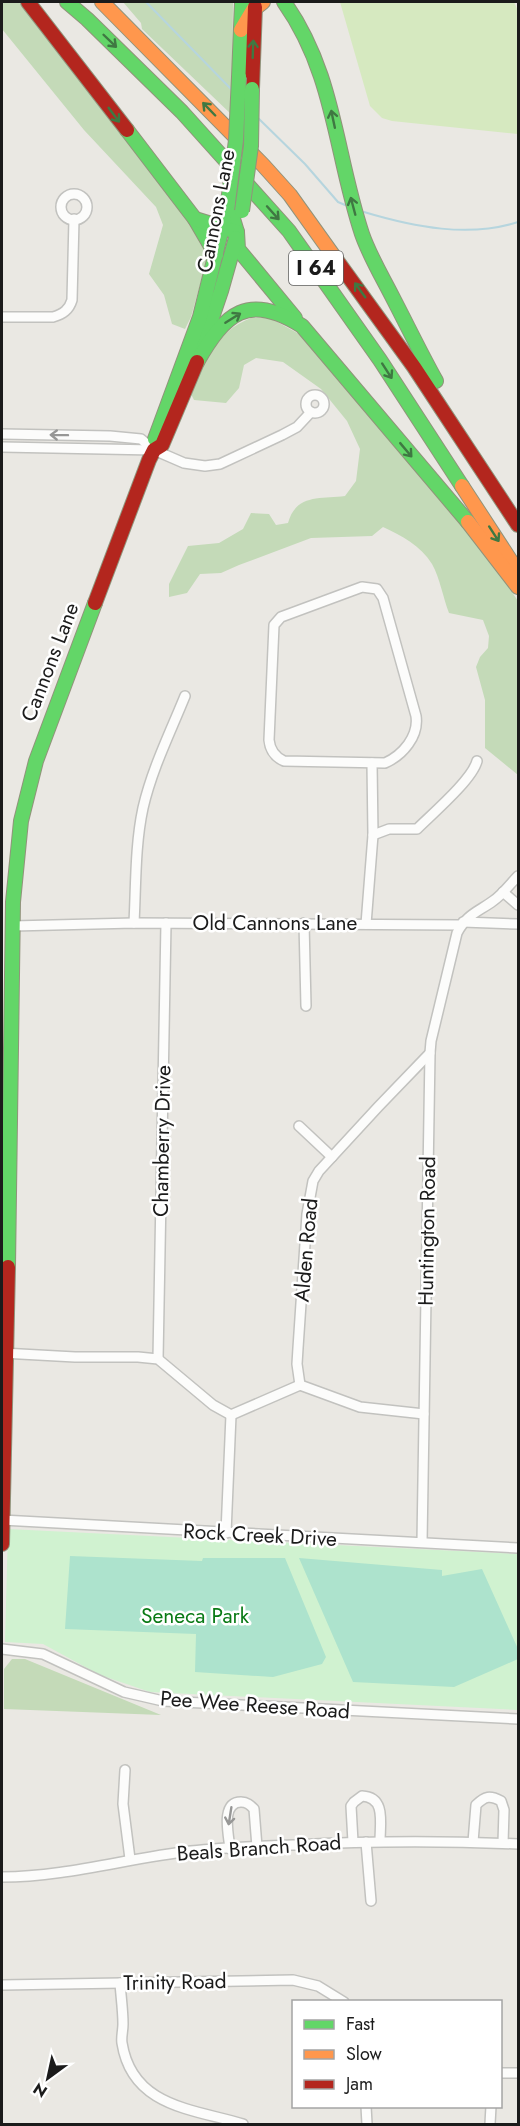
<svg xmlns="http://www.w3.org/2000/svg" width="520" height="2126" viewBox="0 0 520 2126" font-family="Jost,sans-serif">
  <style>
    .grass { fill: #d6e9c0 }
    .forest { fill: #c4dab8 }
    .park { fill: #d0f2d0 }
    .pitch { fill: #ade3cd }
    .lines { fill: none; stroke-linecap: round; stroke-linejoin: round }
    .stream { stroke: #b6d5de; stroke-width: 2 }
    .street-casing { stroke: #c2c2bf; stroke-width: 12 }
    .fast-casing { stroke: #91937b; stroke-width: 16 }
    .slow-casing { stroke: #91937b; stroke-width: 16 }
    .jam-casing { stroke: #91937b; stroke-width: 16 }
    .street { stroke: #fcfcfb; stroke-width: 9 }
    .fast { stroke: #63d668; stroke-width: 14 }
    .slow { stroke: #ff974d; stroke-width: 14 }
    .jam { stroke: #b3261e; stroke-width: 14 }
    .fast-bridge-casing { stroke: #91937b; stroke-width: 16; stroke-linecap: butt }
    .fast-bridge { stroke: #63d668; stroke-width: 14 }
    .oneway { stroke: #3f7842 }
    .oneway2 { stroke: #979796 }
    .labels { text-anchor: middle; stroke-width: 5; stroke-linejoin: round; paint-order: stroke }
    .shield { fill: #fff; stroke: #5f5f5f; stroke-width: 1.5 }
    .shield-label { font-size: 20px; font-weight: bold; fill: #1b1b1b }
    .street-label { font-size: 21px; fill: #1b1b1b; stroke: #fff }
    .park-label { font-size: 21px; fill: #097a15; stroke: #fff }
  </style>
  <rect width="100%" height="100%" fill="#eae8e3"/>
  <!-- grass -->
  <path class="grass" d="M340,2H514L518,11V134L392,121L382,118L370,106Z"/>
  <!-- forest -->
  <g class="forest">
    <path d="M2,2H19L200,237L208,256L191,317L185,329L172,324L164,295L149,274L163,225L156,207L84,130L2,29Z"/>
    <path d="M123,2H233L232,115L142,29L141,23Z"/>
    <path d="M251,318H270L301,335L485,552L518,601V775L485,748V700L476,667L480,657L488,648L489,636L483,620L449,613C443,598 440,578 432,564C421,546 401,535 383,527L372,536L311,538L239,565L221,573L200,574L187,593L169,597V584L188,546L219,543L243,529L251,513L269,514L276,525L288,523C296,494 320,499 345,496L356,481L360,449L347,421L321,389L283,362L256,358L244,365L239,388L226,403L194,400L190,392C206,361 216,331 251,318Z"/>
    <path d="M12,1659H25L161,1715L4,1709V1669Z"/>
  </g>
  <!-- park -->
  <path class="park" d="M8,1529L518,1554V1710L150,1692L100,1675L43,1644L5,1642Z"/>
  <!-- pitch -->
  <g class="pitch">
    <path d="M70,1556L202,1561L203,1558H285L326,1657L322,1664L273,1677L195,1672L196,1634L65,1629Z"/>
    <path d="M299,1558L442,1570V1576L482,1569L518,1649V1659L454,1687L353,1682Z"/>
  </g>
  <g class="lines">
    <!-- stream -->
    <g class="stream">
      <path d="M146,2L232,90"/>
      <path d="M256,116L305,164L338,202L345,205"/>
      <path d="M364,212C414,227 469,238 518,222"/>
    </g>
    <!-- street casing -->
    <g class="street-casing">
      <g id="street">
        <circle cx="74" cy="207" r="13"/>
        <path d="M2,317H53C63,314 69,310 72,300L74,219"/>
        <circle cx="315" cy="404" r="9"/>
        <path d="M2,434L110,436L141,439L154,450L184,463L205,466L220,464L282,435L297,427L311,412"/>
        <path d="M2,447L154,450"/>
        <path d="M362,587L377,589L383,598L416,716C419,736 403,755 385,763L284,761C275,757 270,750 269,740L274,625L281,617Z"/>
        <path d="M373,835L389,829H417C432,814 472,780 477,761"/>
        <path d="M503,892L518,905"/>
        <path d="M463,922L518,924"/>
        <path d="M134,923C136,885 135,845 143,808C152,769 170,733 185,696"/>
        <path d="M304,923L306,1006"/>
        <path d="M366,924L373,835L372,763"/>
        <path d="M13,926L134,923L461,925"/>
        <path d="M299,1126L332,1157"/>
        <path d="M2,1353L75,1357H138L158,1359L213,1405L231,1415L300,1385L360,1407L424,1414"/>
        <path d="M158,1359L166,923"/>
        <path d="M300,1385L297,1364L298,1348L307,1214L313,1181L319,1171L378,1107L430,1053"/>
        <path d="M2,1520L518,1548"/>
        <path d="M226,1533L231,1415"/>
        <path d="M422,1542L430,1053L431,1041L457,933C467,914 478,912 493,901C503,894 510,884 518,876"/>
        <path d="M2,1649L43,1654L124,1692L163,1701L518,1719"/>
        <path d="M125,1770L123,1804L130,1859"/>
        <path d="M353,1842L351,1806L354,1802L362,1796C386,1797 380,1823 380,1841"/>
        <path d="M366,1842L371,1901"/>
        <path d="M473,1842L476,1805C485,1796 490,1795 501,1801L504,1810L503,1843"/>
        <path d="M230,1849C229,1836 220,1802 241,1802C247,1802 250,1805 254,1809L257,1847"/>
        <path d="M2,1877C65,1877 128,1858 191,1851C225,1847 261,1846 295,1845C370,1841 444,1841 518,1844"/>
        <path d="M120,1983C121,1997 123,2011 123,2024C123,2031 121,2037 122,2043C132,2107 193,2109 243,2124"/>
        <path d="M2,1985L293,1980L318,1986L344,2002"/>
        <path d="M500,2073H518"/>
        <path d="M366,2106L367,2124"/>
        <path d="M490,2124L491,2106"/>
      </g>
    </g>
    <!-- fast casing -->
    <g class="fast-casing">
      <g id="fast">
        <path d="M67,2L87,19L182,112L289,231L380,360L462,486"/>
        <path d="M284,2C335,74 335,153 362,234C370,257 383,278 394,300C408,327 421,354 436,381"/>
        <path d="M239,77L242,2"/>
        <path d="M127,130L195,219L216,255"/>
        <path d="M228,202L237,232L238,249L295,318"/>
        <path d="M195,219L237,232"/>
        <path d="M197,362L221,291L236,238"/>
        <path d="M197,362C225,313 248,292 302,326L468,522"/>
        <path d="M155,439L200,317L224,220"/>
        <path d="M8,1267L13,902L21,821L36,761L95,603"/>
      </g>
    </g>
    <!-- slow casing -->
    <g class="slow-casing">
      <g id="slow">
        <path d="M102,2L263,165L290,195L335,258"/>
        <path d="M241,30L253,10L263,2"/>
        <path d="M462,486L518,572"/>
        <path d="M468,522L518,587"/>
      </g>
    </g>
    <!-- jam casing -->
    <g class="jam-casing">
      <g id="jam">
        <path d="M28,2L127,130"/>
        <path d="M252,89L255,7"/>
        <path d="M335,258L414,367L518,525"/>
        <path d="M95,603L149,460L154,450L162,445L197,362"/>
        <path d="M2,1544L8,1267"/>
      </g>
    </g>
    <!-- street -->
    <use href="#street" class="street"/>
    <!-- fast -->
    <use href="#fast" class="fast"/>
    <!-- slow -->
    <use href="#slow" class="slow"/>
    <!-- jam -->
    <use href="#jam" class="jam"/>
    <!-- fast-bridge casing -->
    <g class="fast-bridge-casing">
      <g id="fast-bridge">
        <path d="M228,202L236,140L239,77"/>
        <path d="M242,211L251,146L252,89"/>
      </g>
    </g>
    <!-- fast-bridge -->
    <use href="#fast-bridge" class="fast-bridge"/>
  </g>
  <!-- one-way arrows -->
  <defs><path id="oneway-shaft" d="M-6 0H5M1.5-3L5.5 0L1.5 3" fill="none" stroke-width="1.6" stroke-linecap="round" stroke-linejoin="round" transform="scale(1.5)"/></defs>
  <g class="oneway">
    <use href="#oneway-shaft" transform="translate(110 41) rotate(44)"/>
    <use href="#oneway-shaft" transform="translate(253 49) rotate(-88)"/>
    <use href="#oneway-shaft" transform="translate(209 109) rotate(-134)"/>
    <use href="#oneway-shaft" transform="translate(114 115) rotate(53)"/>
    <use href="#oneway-shaft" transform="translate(333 119) rotate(-102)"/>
    <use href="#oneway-shaft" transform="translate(353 206) rotate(-105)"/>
    <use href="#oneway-shaft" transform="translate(273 213) rotate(48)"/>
    <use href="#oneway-shaft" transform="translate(360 290) rotate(-126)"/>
    <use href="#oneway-shaft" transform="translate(233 318) rotate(-32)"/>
    <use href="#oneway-shaft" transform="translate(387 371) rotate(57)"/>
    <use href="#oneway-shaft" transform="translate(406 450) rotate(50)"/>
    <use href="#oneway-shaft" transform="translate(494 534) rotate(57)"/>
  </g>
  <g class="oneway2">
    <use href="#oneway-shaft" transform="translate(59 435) rotate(-179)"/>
    <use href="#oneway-shaft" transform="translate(230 1816) rotate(99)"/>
  </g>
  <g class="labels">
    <!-- shield labels -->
    <rect class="shield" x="289" y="251" width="54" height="34" rx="4.5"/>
    <g class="shield-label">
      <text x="316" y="275">I 64</text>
    </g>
    <!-- street labels -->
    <g class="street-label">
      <text transform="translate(216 211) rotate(-79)" y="7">Cannons Lane</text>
      <text transform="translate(50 662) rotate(-69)" y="7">Cannons Lane</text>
      <text x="275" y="930">Old Cannons Lane</text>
      <text transform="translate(162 1141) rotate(-89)" y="7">Chamberry Drive</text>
      <text transform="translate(427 1231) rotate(-89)" y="7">Huntington Road</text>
      <text transform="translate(306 1250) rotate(-85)" y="7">Alden Road</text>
      <text transform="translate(260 1535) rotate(3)" y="7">Rock Creek Drive</text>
      <text transform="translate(255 1705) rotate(4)" y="7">Pee Wee Reese Road</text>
      <text transform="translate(259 1848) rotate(-4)" y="7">Beals Branch Road</text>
      <text transform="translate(175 1982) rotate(-1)" y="7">Trinity Road</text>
    </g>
    <!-- park labels -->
    <g class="park-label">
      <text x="195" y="1623">Seneca Park</text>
    </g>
  </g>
  <!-- border -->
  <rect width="520" height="2126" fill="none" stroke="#1b1b1b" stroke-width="6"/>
  <!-- legend -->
  <rect x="292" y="2000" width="210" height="108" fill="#ffffff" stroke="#a4a4a4" stroke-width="1.5"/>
  <rect x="304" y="2020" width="30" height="9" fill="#63d668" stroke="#a4a4a4" stroke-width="1.5"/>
  <text x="346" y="2030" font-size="18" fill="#1b1b1b">Fast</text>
  <rect x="304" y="2050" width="30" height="9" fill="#ff974d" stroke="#a4a4a4" stroke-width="1.5"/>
  <text x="346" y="2060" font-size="18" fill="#1b1b1b">Slow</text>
  <rect x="304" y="2080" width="30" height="9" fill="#b3261e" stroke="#a4a4a4" stroke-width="1.5"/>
  <text x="346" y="2090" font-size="18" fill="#1b1b1b">Jam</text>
  <!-- north arrow -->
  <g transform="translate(48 2078) rotate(213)" stroke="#ffffff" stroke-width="4.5" paint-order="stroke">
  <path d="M0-4.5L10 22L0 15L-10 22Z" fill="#1b1b1b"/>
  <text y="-9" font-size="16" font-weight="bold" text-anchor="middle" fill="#1b1b1b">N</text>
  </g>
</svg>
